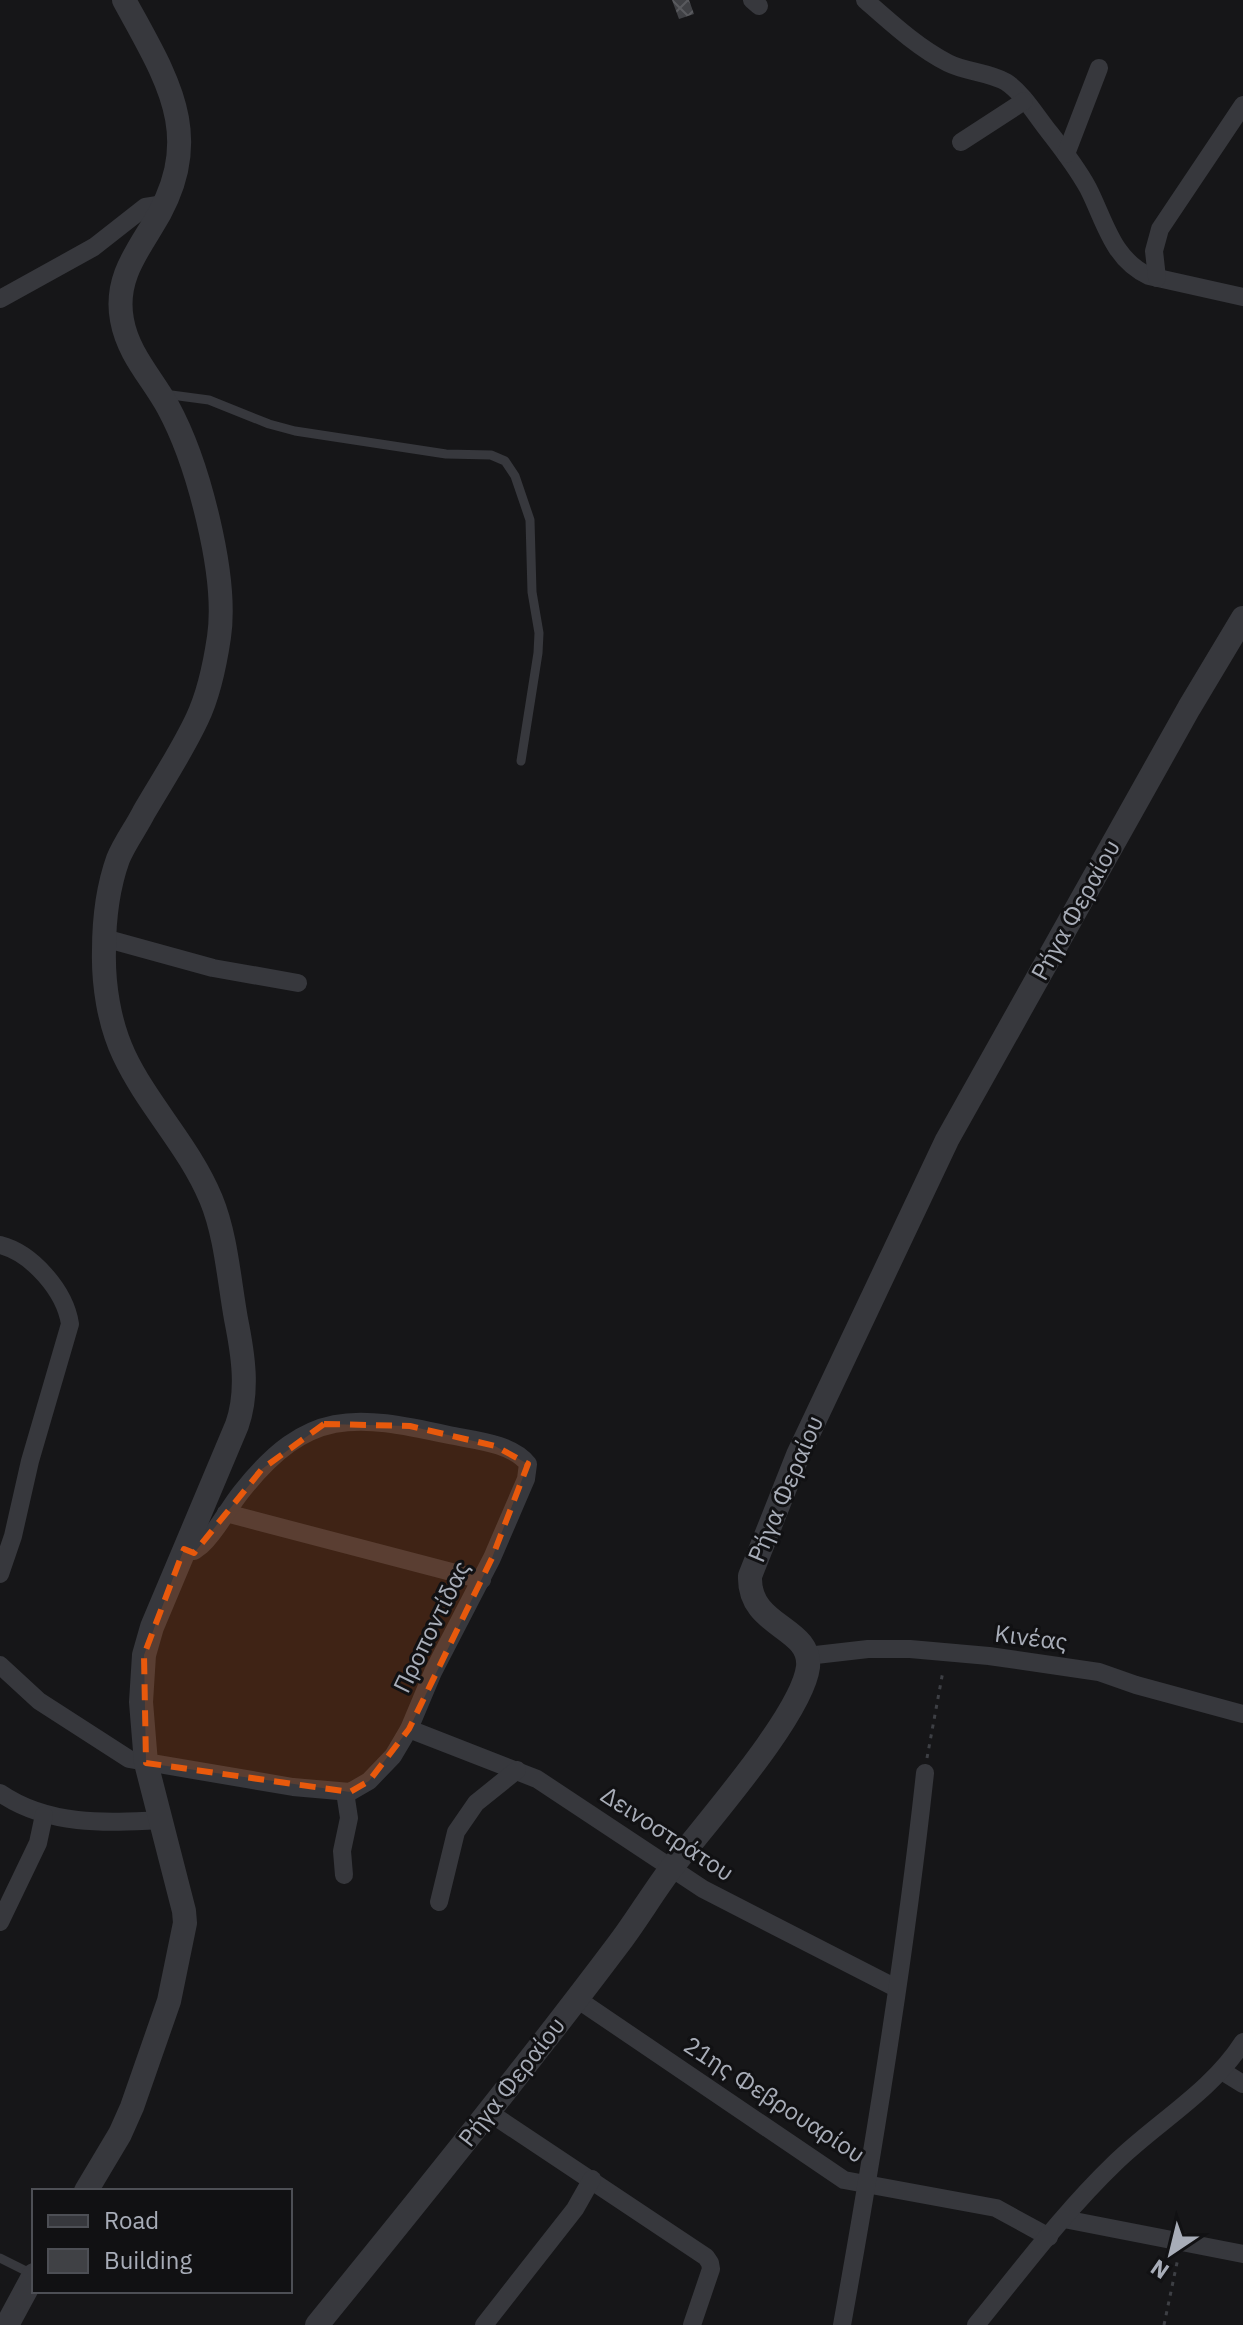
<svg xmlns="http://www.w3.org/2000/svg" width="1243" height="2325" viewBox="0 0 1243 2325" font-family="'IBM Plex Sans',sans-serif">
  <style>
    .building { fill: url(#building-cross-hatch) }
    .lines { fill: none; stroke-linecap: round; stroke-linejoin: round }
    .path { stroke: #3d3f44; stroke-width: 3; stroke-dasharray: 4 6; stroke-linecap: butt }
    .service { stroke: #37383d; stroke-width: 9 }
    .minor { stroke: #37383d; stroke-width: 18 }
    .tertiary { stroke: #37383d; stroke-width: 24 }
    .marked { fill: #e8590c; fill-opacity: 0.2; stroke: #e8590c; stroke-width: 6; stroke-dasharray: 16 10; stroke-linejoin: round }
    .labels { text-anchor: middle; stroke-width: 6; stroke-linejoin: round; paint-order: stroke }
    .street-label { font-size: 24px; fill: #a8adb8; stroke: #111113 }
  </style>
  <defs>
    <pattern id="building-cross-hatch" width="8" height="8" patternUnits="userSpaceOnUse" patternTransform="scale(2)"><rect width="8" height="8" fill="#404145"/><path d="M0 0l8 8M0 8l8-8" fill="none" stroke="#595a5e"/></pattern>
  </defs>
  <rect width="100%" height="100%" fill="#161618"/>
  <!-- building -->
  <path class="building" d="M672,0H689L694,14L679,19Z"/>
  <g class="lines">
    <!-- path -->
    <g class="path">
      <path d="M927,1758L943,1671"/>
      <path d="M1164,2325L1178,2258"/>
    </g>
    <!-- service -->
    <g class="service">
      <path d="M164,394L209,400L269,424L295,431L446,454L491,455L505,461L515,476L530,520L532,592L539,633L538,653L521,761"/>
      <path d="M0,2258L34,2275"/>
    </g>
    <!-- minor -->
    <g class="minor">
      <path d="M752,0L759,6"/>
      <path d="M865,0C889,21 918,48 948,63C966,72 988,72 1006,82C1023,93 1037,117 1050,133C1064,151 1077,168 1088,188C1105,221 1112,259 1149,276L1243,297"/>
      <path d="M961,142L1024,101"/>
      <path d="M1066,154L1099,68"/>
      <path d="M1157,278L1154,251L1160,229L1243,105"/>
      <path d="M0,299L94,247L145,207L164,204"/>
      <path d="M104,938L213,968L298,983"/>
      <path d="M0,1245C32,1253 65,1291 70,1324L30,1461L13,1536L0,1574"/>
      <path d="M226,1513L482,1580"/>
      <path d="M807,1656L868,1649H910L989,1656L1099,1672L1136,1685L1243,1714"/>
      <path d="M0,1665L39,1701L129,1759L293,1787L350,1792L369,1781L393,1756L409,1729L433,1672L492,1558L526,1479L528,1464C512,1443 473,1440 449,1435C354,1414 308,1408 242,1491C228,1508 218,1530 202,1545L194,1551L184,1549"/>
      <path d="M409,1729L537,1779L703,1889L896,1988"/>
      <path d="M0,1793C48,1826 105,1823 161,1820"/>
      <path d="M344,1875L342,1851L349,1818L345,1792"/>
      <path d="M439,1902L456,1832L476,1803L517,1770"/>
      <path d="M0,1922L38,1843L44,1815"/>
      <path d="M577,1999L844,2180L996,2208L1049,2237"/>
      <path d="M1222,2071L1243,2084"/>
      <path d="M490,2113L706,2257L710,2263L711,2269L692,2325"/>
      <path d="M1064,2219L1243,2254"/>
      <path d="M484,2325L575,2209L592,2179"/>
      <path d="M842,2325C875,2142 905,1958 925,1773"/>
      <path d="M976,2325C1021,2270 1064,2212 1115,2163C1157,2122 1211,2092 1243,2042"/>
    </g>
    <!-- tertiary -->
    <g class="tertiary">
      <path d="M86,2191L120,2134L132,2107L169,2001L185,1923L184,1911L146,1763L141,1702L144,1655L152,1627L237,1425C249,1391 243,1354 236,1319C229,1280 226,1235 211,1199C189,1146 148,1106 124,1055C109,1023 103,984 104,950C104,920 108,887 118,859C125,842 136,828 144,812C162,781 182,751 197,719C209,694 215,664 219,637C228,576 198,462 168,407C152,378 128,354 122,320C115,283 133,257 151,228C208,138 168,81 124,0"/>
      <path d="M7,2325L34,2275"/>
      <path d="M317,2325C419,2200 520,2075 617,1946C637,1920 653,1892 673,1866C705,1824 802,1715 808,1667C812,1626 748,1628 750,1576L798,1455L947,1140L1189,708L1243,618"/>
    </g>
  </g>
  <!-- marked area -->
  <path class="marked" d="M324,1424L410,1426L495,1446L528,1464L492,1558L409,1729L369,1781L350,1792L146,1763L144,1655L184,1549L194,1553L262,1469Z"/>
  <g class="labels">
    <!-- street labels -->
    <g class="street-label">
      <text transform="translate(1076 910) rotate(-61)" y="8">Ρήγα Φεραίου</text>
      <text transform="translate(786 1489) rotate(-67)" y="8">Ρήγα Φεραίου</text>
      <text transform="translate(432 1627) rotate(-64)" y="8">Προποντίδας</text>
      <text transform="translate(1031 1638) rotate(7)" y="8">Κινέας</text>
      <text transform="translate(667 1834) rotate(33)" y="8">Δεινοστράτου</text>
      <text transform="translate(512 2082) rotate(-52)" y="8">Ρήγα Φεραίου</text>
      <text transform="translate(774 2100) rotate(33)" y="8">21ης Φεβρουαρίου</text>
    </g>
  </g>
  <!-- legend -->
  <rect x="32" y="2189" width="260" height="104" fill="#111113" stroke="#4d4f55" stroke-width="2"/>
  <rect x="48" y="2215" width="40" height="12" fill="#37383d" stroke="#4d4f55" stroke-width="2"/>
  <text x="104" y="2229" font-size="24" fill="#a8adb8">Road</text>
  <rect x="48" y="2249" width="40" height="24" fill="#404145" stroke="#4d4f55" stroke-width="2"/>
  <text x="104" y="2269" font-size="24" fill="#a8adb8">Building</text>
  <!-- north arrow -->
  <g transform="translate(1171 2253) rotate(215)" stroke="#111113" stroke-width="6" paint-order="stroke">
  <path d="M0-6L14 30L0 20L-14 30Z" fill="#a8adb8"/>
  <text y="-12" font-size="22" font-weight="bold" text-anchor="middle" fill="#a8adb8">N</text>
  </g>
</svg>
